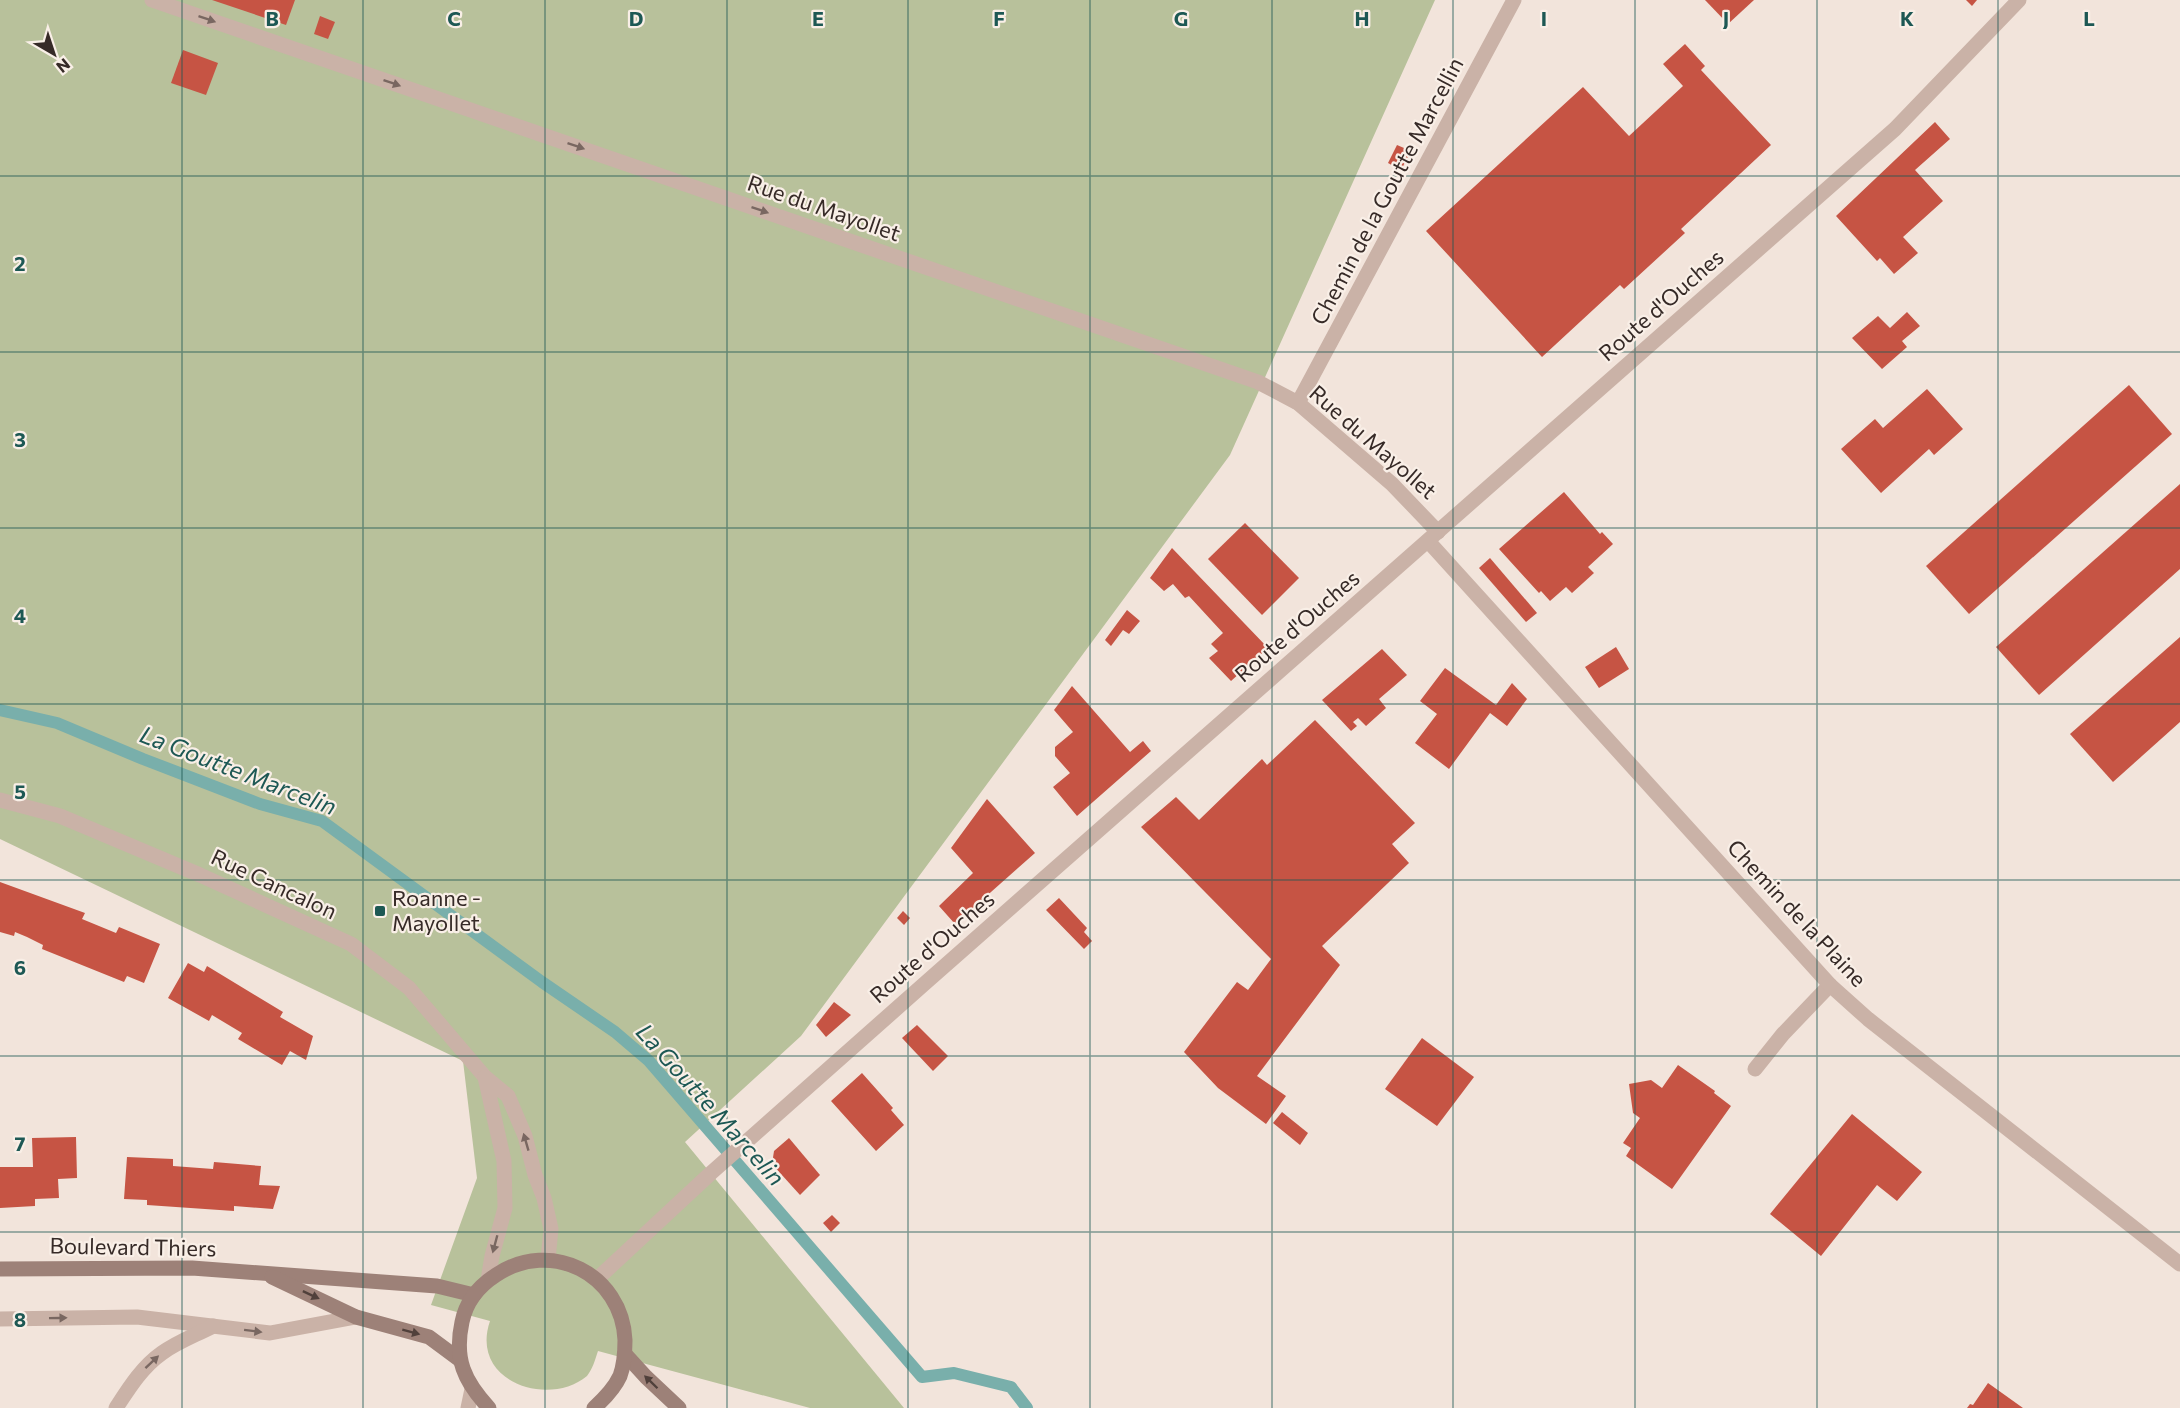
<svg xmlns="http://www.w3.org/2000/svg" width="2180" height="1408" viewBox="0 0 2180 1408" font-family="Commissioner,sans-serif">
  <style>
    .green { fill: #b8c19b }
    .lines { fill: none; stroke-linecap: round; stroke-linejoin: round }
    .stream { stroke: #79afab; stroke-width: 12 }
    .building { fill: #c65444 }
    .service { stroke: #cab2a7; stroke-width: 15 }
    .minor { stroke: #cab2a7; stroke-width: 15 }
    .secondary { stroke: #9d8178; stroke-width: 15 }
    .oneway { fill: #796761 }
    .oneway2 { fill: #50403b }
    .grid { fill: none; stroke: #1d5854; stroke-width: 1.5; stroke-opacity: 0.55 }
    .poi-dot { fill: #1d5854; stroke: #f9efe7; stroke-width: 2 }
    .labels { text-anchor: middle; stroke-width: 4.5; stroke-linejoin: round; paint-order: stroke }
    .street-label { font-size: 22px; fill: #362a27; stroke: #f9efe7 }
    .poi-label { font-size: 22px; fill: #362a27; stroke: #f9efe7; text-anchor: start }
    .water-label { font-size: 24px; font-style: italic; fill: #1d5854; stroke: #f9efe7 }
    .grid-label { font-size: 20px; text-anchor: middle; font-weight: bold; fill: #1d5854; stroke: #f9efe7; stroke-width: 4.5; stroke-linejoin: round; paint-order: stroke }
  </style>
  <rect width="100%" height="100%" fill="#f2e4db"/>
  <!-- green -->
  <path class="green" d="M0,0H1435L1230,455L801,1036L685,1142L904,1408H810L598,1351C595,1360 593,1368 587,1376C549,1408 469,1382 490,1321L431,1305L477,1178L463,1061L0,839Z"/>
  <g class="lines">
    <!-- stream -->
    <path class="stream" d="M0,710L57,723L143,759L260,804L322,821L542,982L615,1032L649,1061L922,1377L954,1373L1011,1387L1027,1408"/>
  </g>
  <!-- building -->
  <g class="building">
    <path d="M212,0H295L286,25Z"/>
    <path d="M1705,0H1754L1728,24Z"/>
    <path d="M1966,0H1977L1972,6Z"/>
    <path d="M320,16L335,22L328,39L314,34Z"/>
    <path d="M1685,44L1705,66L1701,70L1771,145L1681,229L1685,233L1624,289L1620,285L1542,357L1426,231L1583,87L1629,136L1683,86L1663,64Z"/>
    <path d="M183,50L218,63L206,95L171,83Z"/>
    <path d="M1935,122L1950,139L1915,170L1943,201L1903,237L1918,253L1894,274L1880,258L1877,261L1836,216Z"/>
    <path d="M1397,145L1411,151L1401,170L1388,163Z"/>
    <path d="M1907,312L1920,326L1902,341L1907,347L1882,369L1852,338L1878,316L1890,328Z"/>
    <path d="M2129,385L2172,434L1969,614L1926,566Z"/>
    <path d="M1927,389L1963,429L1934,455L1929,449L1881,493L1841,449L1875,419L1883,428Z"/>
    <path d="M2180,484V569L2039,695L1996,647Z"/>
    <path d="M1564,492L1600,534L1602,532L1613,544L1588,567L1594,573L1572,593L1566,587L1550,601L1541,591L1539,593L1499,549Z"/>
    <path d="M1245,523L1299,578L1262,615L1208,559Z"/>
    <path d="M1172,548L1268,648L1231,681L1209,658L1218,651L1211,644L1223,633L1189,596L1185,598L1173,584L1164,591L1150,578Z"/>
    <path d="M1490,558L1537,613L1526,622L1479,568Z"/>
    <path d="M1127,610L1140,621L1129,634L1123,630L1111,646L1105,640Z"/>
    <path d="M2180,637V722L2113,782L2070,734Z"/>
    <path d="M1616,647L1629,669L1599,688L1585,667Z"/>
    <path d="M1382,649L1407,675L1379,699L1386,708L1366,726L1358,718L1353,722L1357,726L1351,731L1322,700Z"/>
    <path d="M1445,668L1496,705L1512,683L1527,699L1507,726L1490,713L1449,769L1415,743L1437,714L1420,701Z"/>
    <path d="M1072,686L1130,752L1143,741L1151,751L1077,816L1053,787L1070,773L1055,756V747L1073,732L1054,710Z"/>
    <path d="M1315,720L1415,823L1392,844L1409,863L1322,946L1340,965L1257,1076L1286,1096L1266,1124L1218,1088L1184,1052L1237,982L1248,990L1271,959L1141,827L1176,797L1199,820L1262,759L1267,765Z"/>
    <path d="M987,799L1035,853L955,924L939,906L973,873L951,848Z"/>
    <path d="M0,882L85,913L82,919L116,933L119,927L160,944L144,983L127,976L124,982L42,949L43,945L27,937L15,932L14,936L0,932Z"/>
    <path d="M1059,898L1087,928L1084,932L1092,941L1084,949L1046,910Z"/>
    <path d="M903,911L910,918L904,925L897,918Z"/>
    <path d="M188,963L204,972L207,966L283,1012L280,1017L313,1036L306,1060L290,1051L282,1065L238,1039L242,1033L212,1015L209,1021L168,998Z"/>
    <path d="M834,1002L851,1015L826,1037L816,1025Z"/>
    <path d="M917,1025L948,1056L933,1071L902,1038Z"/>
    <path d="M1422,1038L1474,1077L1437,1126L1385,1089Z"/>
    <path d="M1678,1065L1715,1091L1714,1093L1731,1106L1672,1189L1626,1156L1631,1148L1623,1143L1640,1118L1633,1113L1629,1084L1651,1080L1662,1088Z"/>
    <path d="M862,1073L893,1108L891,1110L904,1125L876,1151L831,1101Z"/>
    <path d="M1282,1112L1308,1133L1300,1145L1273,1123Z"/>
    <path d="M1852,1114L1922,1172L1897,1201L1877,1185L1821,1256L1770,1214Z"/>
    <path d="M76,1137L77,1178L58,1179L59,1198L35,1199V1206L0,1208V1167H33L32,1138Z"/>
    <path d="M789,1138L820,1175L800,1195L772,1164L774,1151Z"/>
    <path d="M127,1157L173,1159V1166L213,1169L214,1162L261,1166L259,1185L280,1186L273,1209L234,1206V1211L147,1205V1200L124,1199Z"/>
    <path d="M832,1215L840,1223L831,1232L823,1223Z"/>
    <path d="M1988,1383L2023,1408H1967L1970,1404L1973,1405Z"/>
  </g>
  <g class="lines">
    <!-- service -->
    <g class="service">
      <path d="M1755,1069L1783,1034L1830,985"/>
      <path d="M0,1319L137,1317L270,1333L356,1317"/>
      <path d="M116,1408C129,1388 142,1367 162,1353C177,1342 196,1335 213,1326"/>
    </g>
    <!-- minor -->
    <g class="minor">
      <path d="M152,0L1258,382L1298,403L1392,484L1438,532"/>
      <path d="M1298,403L1514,0"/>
      <path d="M1428,541L1830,985L1868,1019L2180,1264"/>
      <path d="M0,800L60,816L200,875L351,944L409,988L485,1077"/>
      <path d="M597,1279L711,1173L923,985L1895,129L2019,0"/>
      <path d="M488,1280L492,1256L505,1208L504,1161L485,1077L508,1096L525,1136L535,1175L544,1198L551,1229L548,1259"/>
      <path d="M468,1408L472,1389"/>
    </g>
    <!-- secondary -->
    <g class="secondary">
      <path d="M0,1269L192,1268L437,1286L474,1295"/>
      <path d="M272,1277L356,1317L429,1337L460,1360"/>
      <path d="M625,1354L646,1377L679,1408"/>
      <path d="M489,1408C464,1381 454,1359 462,1322C466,1302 479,1286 496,1275C551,1238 622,1274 625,1340C625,1352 624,1365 620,1376C614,1389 604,1399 594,1408"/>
    </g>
  </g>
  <!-- one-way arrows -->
  <defs><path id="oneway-solid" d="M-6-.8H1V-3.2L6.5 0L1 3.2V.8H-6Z" transform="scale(1.5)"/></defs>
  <g class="oneway">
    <use href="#oneway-solid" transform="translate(207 19) rotate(19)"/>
    <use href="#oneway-solid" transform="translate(392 83) rotate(19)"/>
    <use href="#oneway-solid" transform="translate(576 146) rotate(19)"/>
    <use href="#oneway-solid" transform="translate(760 210) rotate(19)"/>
    <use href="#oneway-solid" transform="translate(526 1142) rotate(-106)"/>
    <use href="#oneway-solid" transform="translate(495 1244) rotate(105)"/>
    <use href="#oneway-solid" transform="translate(58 1318) rotate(-1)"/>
    <use href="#oneway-solid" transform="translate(253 1331) rotate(7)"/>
    <use href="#oneway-solid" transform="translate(152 1362) rotate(-43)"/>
  </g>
  <g class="oneway2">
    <use href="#oneway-solid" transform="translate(311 1295) rotate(25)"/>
    <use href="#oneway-solid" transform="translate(411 1332) rotate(15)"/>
    <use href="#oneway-solid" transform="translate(651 1382) rotate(-136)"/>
  </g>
  <!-- grid -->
  <path class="grid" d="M182,0V1408M363,0V1408M545,0V1408M727,0V1408M908,0V1408M1090,0V1408M1272,0V1408M1453,0V1408M1635,0V1408M1817,0V1408M1998,0V1408M0,176H2180M0,352H2180M0,528H2180M0,704H2180M0,880H2180M0,1056H2180M0,1232H2180"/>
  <!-- markers -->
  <rect class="poi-dot" x="374" y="905" width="12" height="12" rx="3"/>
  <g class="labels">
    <!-- street labels -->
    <g class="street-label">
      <text transform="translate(1387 191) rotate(-62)" y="8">Chemin de la Goutte Marcellin</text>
      <text transform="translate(824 208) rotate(19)" y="8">Rue du Mayollet</text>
      <text transform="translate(1661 305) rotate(-41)" y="8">Route d'Ouches</text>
      <text transform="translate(1373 442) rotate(41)" y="8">Rue du Mayollet</text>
      <text transform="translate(1297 626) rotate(-41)" y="8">Route d'Ouches</text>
      <text transform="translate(274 884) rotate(25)" y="8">Rue Cancalon</text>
      <text transform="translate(1797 913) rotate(47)" y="8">Chemin de la Plaine</text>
      <text transform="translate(932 947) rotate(-41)" y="8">Route d'Ouches</text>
      <text transform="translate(133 1247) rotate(1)" y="8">Boulevard Thiers</text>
    </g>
    <!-- poi labels -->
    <g class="poi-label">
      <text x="392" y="906">Roanne -<tspan x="392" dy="25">Mayollet</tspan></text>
    </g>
    <!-- water labels -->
    <g class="water-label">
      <text transform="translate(238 771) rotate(21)" y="8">La Goutte Marcelin</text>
      <text transform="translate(710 1105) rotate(48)" y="8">La Goutte Marcelin</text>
    </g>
  </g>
  <g class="grid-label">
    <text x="272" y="26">B</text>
    <text x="454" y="26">C</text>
    <text x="636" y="26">D</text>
    <text x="818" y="26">E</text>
    <text x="999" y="26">F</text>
    <text x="1181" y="26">G</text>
    <text x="1362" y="26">H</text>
    <text x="1544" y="26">I</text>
    <text x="1726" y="26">J</text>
    <text x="1907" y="26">K</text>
    <text x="2089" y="26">L</text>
    <text x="20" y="271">2</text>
    <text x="20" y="447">3</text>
    <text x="20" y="623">4</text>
    <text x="20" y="799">5</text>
    <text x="20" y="975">6</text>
    <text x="20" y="1151">7</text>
    <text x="20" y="1327">8</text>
  </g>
  <!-- north arrow -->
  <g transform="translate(54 54) rotate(141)" stroke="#f9efe7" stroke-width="4.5" paint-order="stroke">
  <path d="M0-4.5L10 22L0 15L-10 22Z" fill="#362a27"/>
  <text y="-9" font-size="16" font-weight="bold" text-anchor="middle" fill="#362a27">N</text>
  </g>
</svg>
